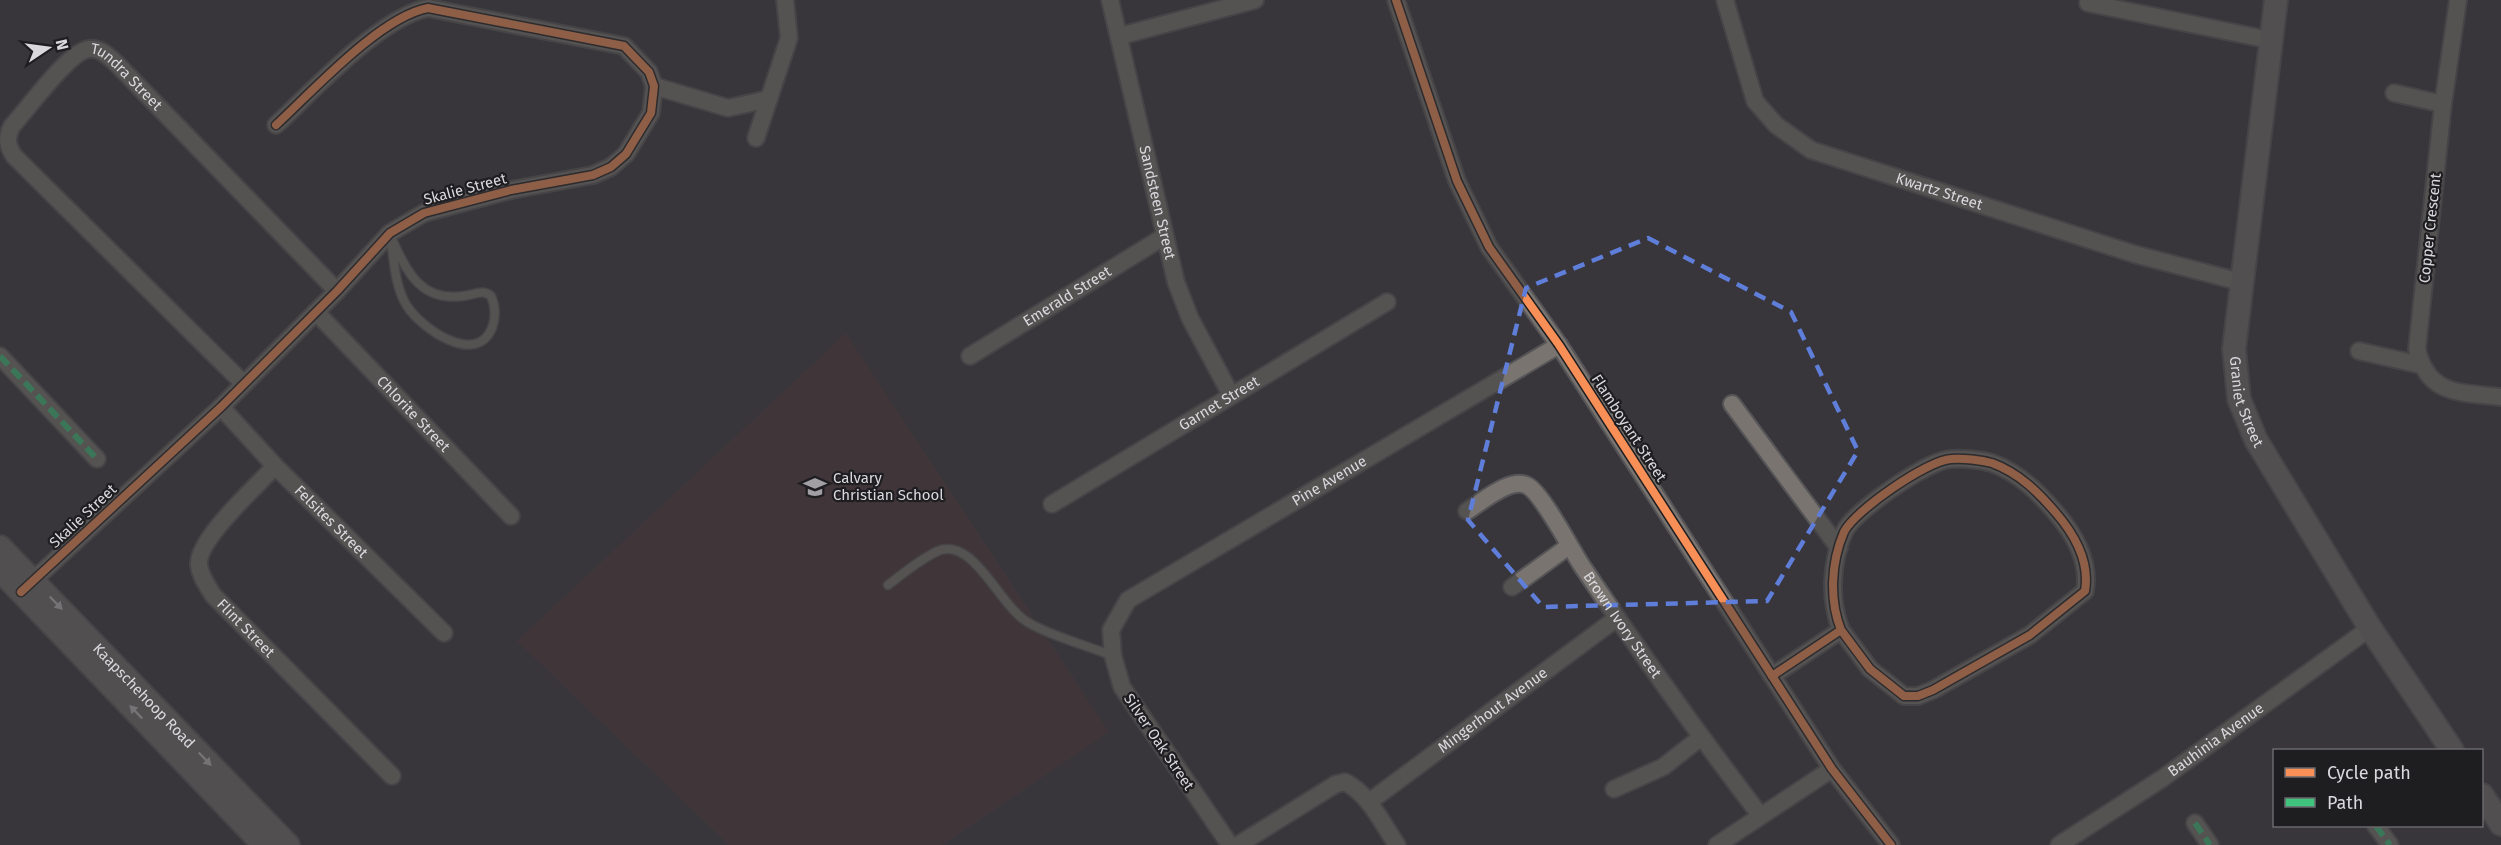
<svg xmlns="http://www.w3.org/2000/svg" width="2501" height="845" viewBox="0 0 2501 845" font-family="'Fira Sans',sans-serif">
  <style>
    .education { fill: #49373a }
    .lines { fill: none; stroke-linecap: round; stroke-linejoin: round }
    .lane-casing { stroke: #555457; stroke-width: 11 }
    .street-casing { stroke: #555457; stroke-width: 20 }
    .secondary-casing { stroke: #555457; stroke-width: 26 }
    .lane { stroke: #79746f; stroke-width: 8 }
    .street { stroke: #79746f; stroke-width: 16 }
    .secondary { stroke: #716d6a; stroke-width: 22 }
    .quiet { stroke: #40c37c; stroke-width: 6; stroke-dasharray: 12 6; stroke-linecap: butt }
    .cycleway-casing { stroke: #1e1d20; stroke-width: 11 }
    .cycleway { stroke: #f78f57; stroke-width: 8 }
    .oneway { fill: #c0bdc0 }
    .marked { fill: none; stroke: #5f7eda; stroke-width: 4.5; stroke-dasharray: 12 8; stroke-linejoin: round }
    .labels { text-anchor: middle; stroke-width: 4.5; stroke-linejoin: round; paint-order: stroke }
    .street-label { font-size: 15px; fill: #dad8dd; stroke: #1e1d20 }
    .poi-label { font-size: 15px; fill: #dad8dd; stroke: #1e1d20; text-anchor: start }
  </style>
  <rect width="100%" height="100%" fill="#38363b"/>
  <!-- education -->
  <path class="education" d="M846,333L1109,732L942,845H729L517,641Z"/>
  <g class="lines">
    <!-- lane casing -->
    <g class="lane-casing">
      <g id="lane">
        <path d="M390,234C394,256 394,286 407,306C421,328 476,367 492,328C496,317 496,307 491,296C484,290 478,293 469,295C421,305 407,272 390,235"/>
        <path d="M888,585C904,573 920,559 938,551C972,537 998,601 1023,619C1039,632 1091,647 1113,656"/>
      </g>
    </g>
    <!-- street casing -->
    <g class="street-casing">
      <g id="street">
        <path id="s1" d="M1110,0L1176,282L1190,318L1231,395"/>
        <path d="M1396,0L1457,181L1489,247L1559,345L1832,769L1891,845"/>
        <path id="s2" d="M1725,0L1755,101L1776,125L1811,150L2134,254L2241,282"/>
        <path d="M2458,0L2443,104L2417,349C2428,396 2460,392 2501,397"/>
        <path d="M2088,3L2270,40"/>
        <path d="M1120,36L1255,0"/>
        <path d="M654,86L728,108L769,99"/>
        <path d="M2394,93L2443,104"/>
        <path d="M756,138L789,38L785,0"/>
        <path id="s3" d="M316,312L511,516"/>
        <path d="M2359,351L2421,365"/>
        <path d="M0,356L97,459"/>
        <path id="s4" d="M970,356L1165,236"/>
        <path id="s5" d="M244,384L14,156C7,145 6,138 12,126C27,110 69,51 89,49C100,47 109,57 117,64L337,291"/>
        <path d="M1732,404L1839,548"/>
        <path id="s6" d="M221,407L275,466L444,633"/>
        <path id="s7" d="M275,466C258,485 196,540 199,565C200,576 207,585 213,595L392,776"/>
        <path id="s8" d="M1052,504L1387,302"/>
        <path id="s9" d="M1467,511C1482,502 1511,476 1528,486C1543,495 1571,549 1582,566C1639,651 1698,734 1760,815"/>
        <path d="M1512,587L1569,546"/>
        <path d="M25,588L221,407L337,291L390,233L424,213L511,190L593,175L611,167L626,154L651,113L654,86L649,72L624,46L428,8C380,17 313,91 276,125"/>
        <path d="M1772,676L1841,630L1870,669L1904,696H1918L1933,690L2030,635L2085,591C2090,562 2075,535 2056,513C2038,492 2019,473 1992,463C1981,460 1963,458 1951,459C1928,460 1854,511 1844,532C1831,562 1829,600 1841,630"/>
        <path d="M1614,789L1663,767L1700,738"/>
        <path id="s10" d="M1369,802L1617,618"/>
        <path d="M2195,823L2210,845"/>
        <path d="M2376,826L2390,845"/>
        <path id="s11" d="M1230,845L1122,687L1113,656L1111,630L1128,600L1559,345"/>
        <path d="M1238,845L1336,784L1345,782C1369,794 1382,823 1397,845"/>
        <path d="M1717,845L1832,769"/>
        <path id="s12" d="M2059,845L2163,778L2370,628"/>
      </g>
    </g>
    <!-- secondary casing -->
    <g class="secondary-casing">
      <g id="secondary">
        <path id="s13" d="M2276,0L2234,349L2239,399L2256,440L2370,628L2452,750"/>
        <path id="s14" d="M0,547L288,845"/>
        <path d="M0,570L264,845"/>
        <path d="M2482,795L2501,824"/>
      </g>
    </g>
    <!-- lane -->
    <use href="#lane" class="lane"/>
    <!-- street -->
    <use href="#street" class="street"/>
    <!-- secondary -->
    <use href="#secondary" class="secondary"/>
    <!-- quiet -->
    <g class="quiet">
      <path d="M0,356L97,459"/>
      <path d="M2195,823L2210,845"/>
      <path d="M2376,826L2390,845"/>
    </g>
    <!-- cycleway casing -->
    <g class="cycleway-casing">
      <g id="cycleway">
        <path d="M1396,0L1457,181L1489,247L1559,345L1832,769L1891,845"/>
        <path d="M21,592L221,407L337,291L390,233L424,213L511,190L593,175L611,167L626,154L651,113L654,86L649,72L624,46L428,8C380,17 313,91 276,125"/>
        <path d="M1772,676L1841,630L1870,669L1904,696H1918L1933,690L2030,635L2085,591C2090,562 2075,535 2056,513C2038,492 2019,473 1992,463C1981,460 1963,458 1951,459C1928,460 1854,511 1844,532C1831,562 1829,600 1841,630"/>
      </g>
    </g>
    <!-- cycleway -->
    <use href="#cycleway" class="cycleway"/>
  </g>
  <!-- one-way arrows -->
  <defs><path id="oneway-solid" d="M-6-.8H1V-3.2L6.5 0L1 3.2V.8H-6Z" transform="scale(1.5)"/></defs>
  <g class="oneway">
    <use href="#oneway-solid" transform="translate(56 603) rotate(46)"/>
    <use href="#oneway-solid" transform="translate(136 712) rotate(-134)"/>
    <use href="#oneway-solid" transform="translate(205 759) rotate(46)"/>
  </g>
  <!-- marked area -->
  <path d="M0 0H2501V845H0ZM1648,238L1791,312L1858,451L1767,601L1543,607L1468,520L1526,288Z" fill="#38363b" fill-opacity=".55" fill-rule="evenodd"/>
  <path class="marked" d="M1648,238L1791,312L1858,451L1767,601L1543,607L1468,520L1526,288Z"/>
  <!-- icons -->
  <defs>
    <g id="school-bare" transform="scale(1.8)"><path d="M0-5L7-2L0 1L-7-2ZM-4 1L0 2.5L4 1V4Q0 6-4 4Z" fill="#a19fa4" stroke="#1e1d20" stroke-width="2.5" paint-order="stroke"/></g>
  </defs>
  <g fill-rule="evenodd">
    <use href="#school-bare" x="815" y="487"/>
  </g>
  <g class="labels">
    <!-- street labels -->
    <g class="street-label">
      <text dy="5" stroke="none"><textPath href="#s5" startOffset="514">Tundra Street</textPath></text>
      <text transform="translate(465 189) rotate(-15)" y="5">Skalie Street</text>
      <text dy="5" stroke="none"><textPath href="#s2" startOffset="315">Kwartz Street</textPath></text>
      <text dy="5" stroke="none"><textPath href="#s1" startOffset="208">Sandsteen Street</textPath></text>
      <text transform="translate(2430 228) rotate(-84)" y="5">Copper Crescent</text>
      <text dy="5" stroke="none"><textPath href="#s4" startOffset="114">Emerald Street</textPath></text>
      <text dy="5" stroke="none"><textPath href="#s13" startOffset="406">Graniet Street</textPath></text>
      <text dy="5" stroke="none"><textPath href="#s8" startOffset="195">Garnet Street</textPath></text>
      <text dy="5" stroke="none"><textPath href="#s3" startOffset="141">Chlorite Street</textPath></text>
      <text transform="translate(1629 428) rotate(57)" y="5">Flamboyant Street</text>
      <text dy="5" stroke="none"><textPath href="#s11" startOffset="518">Pine Avenue</textPath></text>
      <text transform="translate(83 516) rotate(-43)" y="5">Skalie Street</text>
      <text dy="5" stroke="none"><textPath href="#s6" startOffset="159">Felsites Street</textPath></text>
      <text dy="5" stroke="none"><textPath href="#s9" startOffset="237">Brown Ivory Street</textPath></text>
      <text dy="5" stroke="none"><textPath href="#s7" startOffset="207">Flint Street</textPath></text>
      <text dy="5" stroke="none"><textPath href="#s14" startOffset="207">Kaapschehoop Road</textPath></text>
      <text dy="5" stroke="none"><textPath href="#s10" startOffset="154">Mingerhout Avenue</textPath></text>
      <text dy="5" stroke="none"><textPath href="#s12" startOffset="189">Bauhinia Avenue</textPath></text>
      <text transform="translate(1159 742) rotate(56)" y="5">Silver Oak Street</text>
    </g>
    <!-- poi labels -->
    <g class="poi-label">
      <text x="833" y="483">Calvary<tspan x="833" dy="17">Christian School</tspan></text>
    </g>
  </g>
  <!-- legend -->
  <rect x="2273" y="749" width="210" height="78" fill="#1e1d20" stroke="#69686c" stroke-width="1.5"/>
  <rect x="2285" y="768" width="30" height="9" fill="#f78f57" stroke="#69686c" stroke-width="1.5"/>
  <text x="2327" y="779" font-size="18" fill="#dad8dd">Cycle path</text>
  <rect x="2285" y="798" width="30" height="9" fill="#40c37c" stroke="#69686c" stroke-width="1.5"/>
  <text x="2327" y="809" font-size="18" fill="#dad8dd">Path</text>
  <!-- north arrow -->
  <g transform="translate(48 48) rotate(77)" stroke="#1e1d20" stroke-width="4.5" paint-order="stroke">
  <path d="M0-4.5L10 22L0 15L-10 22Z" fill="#dad8dd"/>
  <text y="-9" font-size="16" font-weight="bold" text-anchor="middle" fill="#dad8dd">N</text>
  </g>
</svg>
